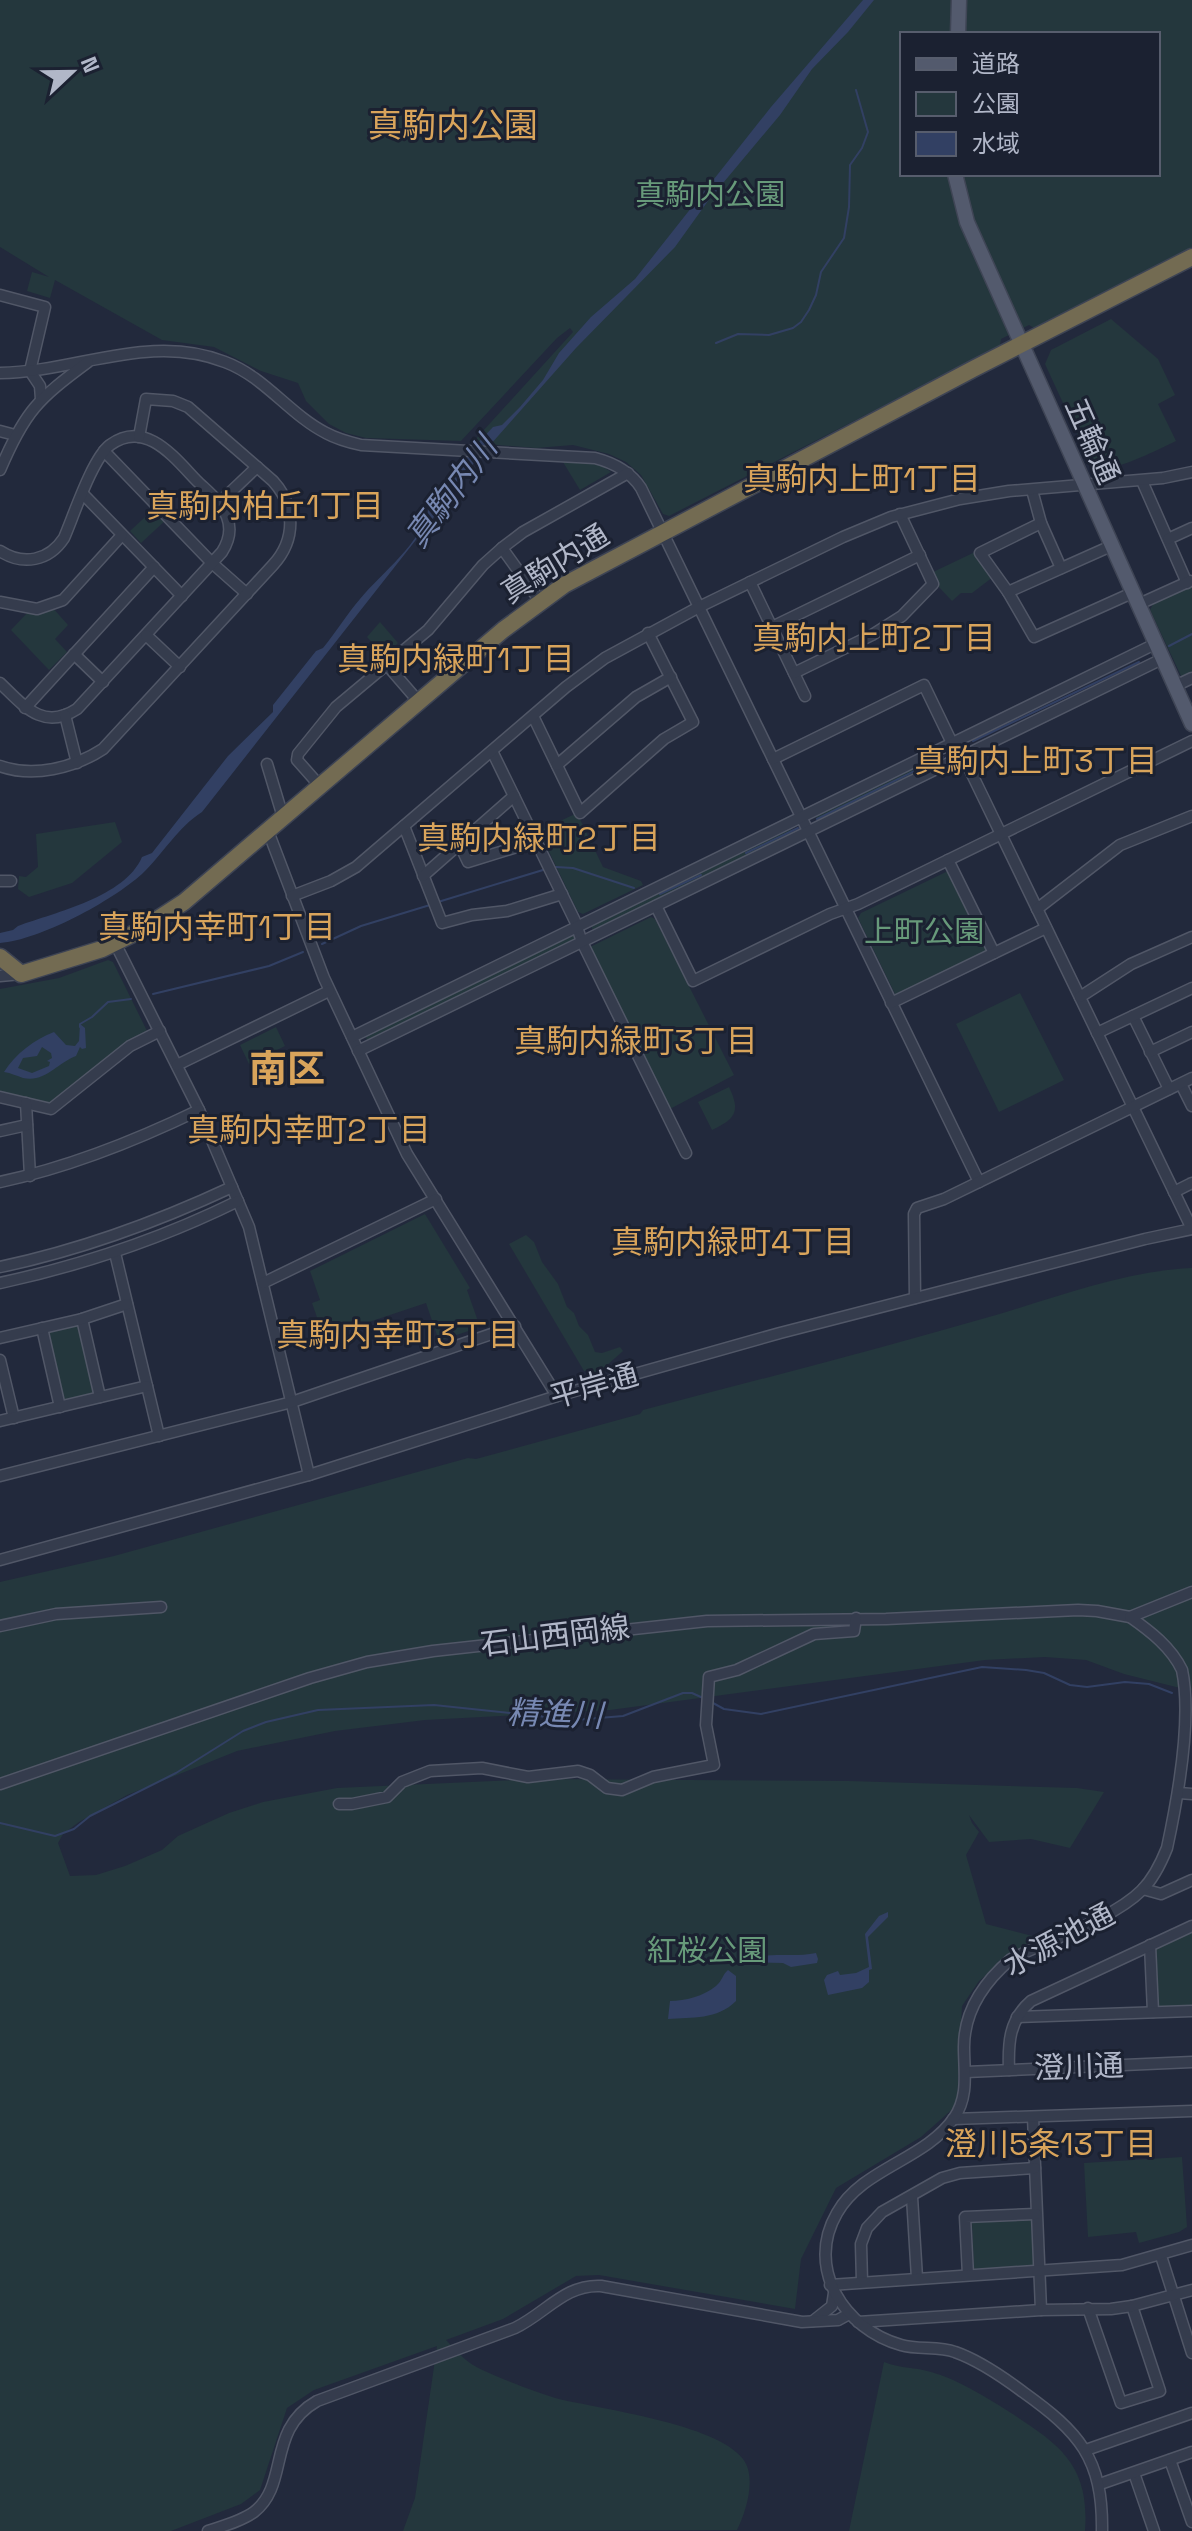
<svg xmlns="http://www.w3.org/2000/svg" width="1192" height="2531" viewBox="0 0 1192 2531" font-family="'Space Grotesk','Noto Sans JP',sans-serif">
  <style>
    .green { fill: #24373d; fill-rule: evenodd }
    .water { fill: #324063; fill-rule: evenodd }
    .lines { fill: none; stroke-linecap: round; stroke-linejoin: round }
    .stream { stroke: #324063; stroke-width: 2 }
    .minor-casing { stroke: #515767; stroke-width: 13 }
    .major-casing { stroke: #3f4555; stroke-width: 17 }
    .highway-casing { stroke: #3e4454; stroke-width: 19 }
    .minor { stroke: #353c4d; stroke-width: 10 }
    .major { stroke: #535a6d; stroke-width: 14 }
    .highway { stroke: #736b52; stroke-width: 16 }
    .labels { text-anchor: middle; stroke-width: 6; stroke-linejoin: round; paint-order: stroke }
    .park-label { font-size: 30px; fill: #679a7a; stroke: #1b2131 }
    .street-label { font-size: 30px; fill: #b1b7c8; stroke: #1b2131 }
    .neighbourhood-label { font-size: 32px; fill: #d9a45b; stroke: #1b2131 }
    .water-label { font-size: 32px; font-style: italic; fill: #7788b2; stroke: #1b2131 }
    .quarter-label { font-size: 34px; fill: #d9a45b; stroke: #1b2131 }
    .district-label { font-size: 38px; font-weight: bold; fill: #d9a45b; stroke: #1b2131 }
  </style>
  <rect width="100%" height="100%" fill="#22293c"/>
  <!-- green -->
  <g class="green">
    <path d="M0,0H1192V247L1034,328L1029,325L1001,339L1000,346L669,516L663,514L641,475L626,462L609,454L573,445L536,448L472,443L573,332L570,328L557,338L461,441L366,438L346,433L329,424L306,401L298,383L261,371L214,347L162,340L55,280L50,298L27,291L32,272L49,277L0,247ZM902,34H1158V174H902Z"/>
    <path d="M1111,319L1158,359L1175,395L1158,404L1176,441C1159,449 1109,475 1093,468L1045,364L1051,350Z"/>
    <path d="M563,462C580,462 598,461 611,472L580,490Z"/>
    <path d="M156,507L167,519L141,543L130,531Z"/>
    <path d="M975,552L993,577L972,593H961L952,601L937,585L931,573Z"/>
    <path d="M1192,585V673L1182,678L1150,610L1153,604Z"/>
    <path d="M51,606L68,625L55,639L67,652L49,670L11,630L30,610Z"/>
    <path d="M380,622L398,643L385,656L367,637Z"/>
    <path d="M939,754L945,761L818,822L816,817L822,811Z"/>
    <path d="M577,813L603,867L641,881L643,885L583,914L578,912L539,831Z"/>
    <path d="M115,822L122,842L72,883L29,897L18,889L19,876L26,877L38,867L36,834Z"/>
    <path d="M790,827L794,835L594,932L590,924Z"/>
    <path d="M948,871L951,873L988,948L986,952L896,996L858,918L861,913Z"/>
    <path d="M651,917L655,919L734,1075L670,1109L590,947Z"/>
    <path d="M573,934L576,937L575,941L367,1040L365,1035Z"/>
    <path d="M108,960L113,962L148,1033L128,1043L53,1102L44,1103L0,1091V989L59,978Z"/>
    <path d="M1020,993L1064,1080L999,1112L956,1024Z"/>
    <path d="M276,1027L285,1046L249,1064L240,1045Z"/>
    <path d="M729,1087C741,1112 735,1119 712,1130L698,1102Z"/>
    <path d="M425,1214L470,1288L467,1290L480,1327L439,1341L426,1303L345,1330L348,1339L327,1346L312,1303L320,1300L310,1271Z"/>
    <path d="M526,1235L534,1242L542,1262L558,1284L567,1307L574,1313L579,1326L588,1335L595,1352L602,1353L620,1347L623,1351L597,1374L584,1371L509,1244Z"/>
    <path d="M1192,1268V1691L1124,1674L1086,1660L1045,1657L985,1660L610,1710L425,1720L335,1731L237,1751L127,1795L79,1822L63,1834L58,1843L70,1876L96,1875L125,1866L162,1850L178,1836L229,1813L263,1802L337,1788L537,1779L849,1781L1077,1788L1104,1792L1070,1848L1031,1839L989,1842L969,1815L972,1823L979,1832L966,1855L986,1924L1044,1939L997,1962L1003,1961L979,1981L962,2006L957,2105L921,2137L836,2188L801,2259L795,2309L599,2275L576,2276L503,2319L446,2340C454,2348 463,2359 473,2365C490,2375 540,2394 559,2399C601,2409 717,2424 743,2459C757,2477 746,2512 737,2530L403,2531L415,2498L437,2346L314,2390L287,2408L260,2490L241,2504L171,2531H0V1582L114,1556L468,1458L476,1459L640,1414L643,1410C761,1379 879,1349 996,1315C1060,1296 1125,1271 1192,1268Z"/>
    <path d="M77,1323L80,1326L95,1392L94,1396L66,1403L63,1400L46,1333Z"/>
    <path d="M1192,1930V2007L1158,2006L1154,1949Z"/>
    <path d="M1182,2157L1187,2227L1179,2232L1139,2243L1136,2232L1088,2237L1084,2163Z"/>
    <path d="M1030,2218L1032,2220L1035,2267L974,2269L972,2223L974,2221Z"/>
    <path d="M884,2362C902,2369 915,2367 931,2372C959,2380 984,2396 1008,2411C1059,2444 1090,2464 1085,2531H849Z"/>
  </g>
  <!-- water -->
  <g class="water">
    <path d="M863,0H874L848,32L812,69L780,115L708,201L675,247L576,348L452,488V494L202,812C178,827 163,854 142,874C112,901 40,940 0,943V933L13,930L18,926C56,912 125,897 142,857L152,853L228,756L273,712V705L316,651L323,648C336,632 347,614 360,599C384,570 428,539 430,499L436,502L434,510L444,499L443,483L457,465L493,427L502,425L520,407L543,380L559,353L591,317L635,279L771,107Z"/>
    <path d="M80,1024L85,1028L86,1048L82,1049L80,1047L76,1056C57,1063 45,1083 23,1078C17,1076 11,1073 4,1072C15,1054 35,1039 54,1032L66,1045L75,1046L79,1041ZM42,1047L51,1053L52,1058L47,1061L50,1062L49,1066L32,1073L18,1068L23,1058L37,1056Z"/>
    <path d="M888,1912V1917L868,1937L872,1969L869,1970V1982L862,1988L828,1995L824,1980L827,1975L838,1971L840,1975L856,1973L869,1967L865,1934L879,1916Z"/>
    <path d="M816,1953L818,1959L817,1963L791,1967L783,1963L747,1962V1960C770,1951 793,1958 816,1953Z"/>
    <path d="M728,1970L736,1976V2001C717,2020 692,2017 668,2019L670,2001C685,2001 704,1996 716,1986C723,1980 722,1975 728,1970Z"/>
  </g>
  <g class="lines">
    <!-- stream -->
    <g class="stream">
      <path d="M716,343L738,334L769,335L793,328L801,322L809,310L816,295L821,272L844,238L849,207L850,165L862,148L868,132L856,90"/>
      <path d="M1169,646L1192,634"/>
      <path d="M973,741L1139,662"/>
      <path d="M817,819L943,757"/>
      <path d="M746,853L798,828"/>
      <path d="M556,867L573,868L634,888"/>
      <path d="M660,894L701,875"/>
      <path d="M438,902L543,870"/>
      <path d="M322,944L361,926L430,905"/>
      <path d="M153,994L269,966L303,952"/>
      <path d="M80,1027V1024L92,1017L108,1002L131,999"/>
      <path d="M713,1703L724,1709L761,1714L982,1667L1026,1670L1044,1673L1070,1685L1087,1687L1125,1682L1149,1684L1172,1693"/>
      <path d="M0,1823L55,1836L74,1829L90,1816L176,1773L243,1731L266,1722L318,1710L434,1705L575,1720L623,1716L683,1693H692L703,1698"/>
    </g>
    <!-- minor casing -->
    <g class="minor-casing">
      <g id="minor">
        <path d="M0,295L45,307L30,371L40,386L41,399"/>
        <path d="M0,373C76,372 151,332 225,362C265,377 289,414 326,433C337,439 348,442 361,445L595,458C614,463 630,471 641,488L979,1182"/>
        <path d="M0,431L15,435"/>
        <path d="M104,451L212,563L247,594"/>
        <path d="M0,470C25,411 38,399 88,362"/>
        <path d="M1142,481L1187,583"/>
        <path d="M1032,490L1041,523L980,553L1008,592L1034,637L1132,593"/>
        <path d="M83,494L182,596"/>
        <path d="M219,503L257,467"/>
        <path d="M1041,523L1061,568"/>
        <path d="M1168,539L1192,528"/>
        <path d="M502,548L540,601"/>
        <path d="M0,551C23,566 49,561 64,538C74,515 92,459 110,445C145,419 174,457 196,480C207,491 222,502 227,517C232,530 229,541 222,552L77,709C43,731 24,706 0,683"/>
        <path d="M750,582L805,696"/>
        <path d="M1008,592L1111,546"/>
        <path d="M0,602L37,609L63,600L122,535"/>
        <path d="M1137,605L1190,581"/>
        <path d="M772,627L920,555"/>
        <path d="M146,635L180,667"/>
        <path d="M74,654L103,682"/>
        <path d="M387,665L419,702"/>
        <path d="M794,673L872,635L902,616L933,584L900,514"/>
        <path d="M1175,686L1192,678"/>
        <path d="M25,708L154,567"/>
        <path d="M65,715L77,763"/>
        <path d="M533,716L580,813L664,739L693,722L648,633"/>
        <path d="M492,751L575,921L582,942L686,1153"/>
        <path d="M773,759L924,685L952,743L968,766L1192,1229"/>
        <path d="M267,764L283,817"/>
        <path d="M557,765L636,697L671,677"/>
        <path d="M0,766C33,778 74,768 103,749L273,565C296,540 296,506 273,481L188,407L173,401L146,399L139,437"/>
        <path d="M320,786L297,760L298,754L336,707L428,630L483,565L502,548L523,532L628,473"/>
        <path d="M404,826L442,923L472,915L507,911L562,894"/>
        <path d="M268,831L324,978L407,1154L557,1396"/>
        <path d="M459,843L468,862L536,841"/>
        <path d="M948,860L994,953"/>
        <path d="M423,876L514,796"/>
        <path d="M0,881H11"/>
        <path d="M292,896L331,881L356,867L566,687L605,658L699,607L843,537L891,517L960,499L1009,491L1163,478L1192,472"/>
        <path d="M656,906L693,981L830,914L858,904L1192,741"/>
        <path d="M1037,909L1120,845L1192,816"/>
        <path d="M115,943L199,1110L249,1227L309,1475"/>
        <path d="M0,976L21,974"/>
        <path d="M1080,997L1131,964L1192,937"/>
        <path d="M891,1003L1046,928"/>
        <path d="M1133,1016L1169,1089"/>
        <path d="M1097,1033L1192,988"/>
        <path d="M352,1037L1155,644"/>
        <path d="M358,1051L1162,659"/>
        <path d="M1150,1052L1192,1032"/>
        <path d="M177,1065L329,991"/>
        <path d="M1181,1084L1192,1106"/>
        <path d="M0,1097L51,1109L130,1046L160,1031"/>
        <path d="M26,1103L30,1176"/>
        <path d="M0,1131L27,1125"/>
        <path d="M0,1182C70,1167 135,1141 199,1110"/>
        <path d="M1174,1192L1192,1183"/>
        <path d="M115,1253L159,1436"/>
        <path d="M0,1267C81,1250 157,1222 232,1187"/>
        <path d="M0,1283C83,1265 161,1239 238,1201"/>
        <path d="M263,1283L436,1199"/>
        <path d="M915,1298L914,1214L917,1208L944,1199L1192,1078"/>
        <path d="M82,1319L100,1397"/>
        <path d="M42,1328L60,1407"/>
        <path d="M0,1338L82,1319L127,1304"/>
        <path d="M0,1360L14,1418"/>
        <path d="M0,1421L147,1386"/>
        <path d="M0,1476L292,1402L515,1326"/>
        <path d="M0,1560L309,1475L557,1396L780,1333L1145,1239L1192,1229"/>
        <path d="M0,1626L56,1614L161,1607"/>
        <path d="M0,1784L310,1678L367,1662L433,1651L707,1621L886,1619L1078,1610L1097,1611L1130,1617"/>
        <path d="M1179,1793L1192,1794"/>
        <path d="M339,1804H352L387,1797L402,1782L430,1771L482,1768L528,1777L578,1771L590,1775L607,1788L622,1790L653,1777L714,1765L706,1725L709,1677L737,1670L814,1634L854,1631L856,1618"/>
        <path d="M1143,1889L1161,1894L1192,1880"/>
        <path d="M1150,1945L1153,2012"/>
        <path d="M1017,2017L1192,2011"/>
        <path d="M1009,2070C1008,2043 1009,2020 1031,2001L1192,1926"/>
        <path d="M966,2072L1192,2062"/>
        <path d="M1033,2117L1041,2310"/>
        <path d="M953,2119L1192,2111"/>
        <path d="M912,2197L917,2278"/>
        <path d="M1161,2256L1192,2353"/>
        <path d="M968,2275L965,2217L1036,2214"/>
        <path d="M862,2282L861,2244L867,2228L882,2212L942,2178L960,2173L1035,2168"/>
        <path d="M830,2285L1122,2265L1192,2245"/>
        <path d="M1088,2308L1121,2403L1160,2391L1132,2306"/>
        <path d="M813,2321L832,2306L834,2293"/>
        <path d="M858,2322L1041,2310L1111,2309L1132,2306L1192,2290"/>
        <path d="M1086,2450L1192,2413"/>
        <path d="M1170,2460L1192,2522"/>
        <path d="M1134,2473L1154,2531"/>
        <path d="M1100,2484L1192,2452"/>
        <path d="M208,2531C223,2526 242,2521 254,2512C290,2484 266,2430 317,2401L515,2328C546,2313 565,2284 601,2286L802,2322L838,2320L849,2314"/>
        <path d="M1102,2531C1103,2458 1079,2432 1023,2392C1003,2377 978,2360 955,2352C939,2346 918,2350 901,2345C844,2329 805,2268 837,2213C862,2168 925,2160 954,2118C969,2096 964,2072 964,2047C964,2010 984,1982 1011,1959C1049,1940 1113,1919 1142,1890C1154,1878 1161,1863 1167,1848C1178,1797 1192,1718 1182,1670C1171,1647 1150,1631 1130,1617L1192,1592"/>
      </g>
    </g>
    <!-- major casing -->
    <g class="major-casing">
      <g id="major">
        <path d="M958,34L959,0"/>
        <path d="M955,174L967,222L1192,724"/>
      </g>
    </g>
    <!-- highway casing -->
    <g class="highway-casing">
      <path id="highway" d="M0,957L21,974L102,949L141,930L184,902L503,630L564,585L975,368L1192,257"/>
    </g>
    <!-- minor -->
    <use href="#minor" class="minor"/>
    <!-- major -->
    <use href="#major" class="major"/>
    <!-- highway -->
    <use href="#highway" class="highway"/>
  </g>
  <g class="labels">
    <!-- park labels -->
    <g class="park-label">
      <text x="710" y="205">真駒内公園</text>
      <text x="924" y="942">上町公園</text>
      <text x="707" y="1961">紅桜公園</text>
    </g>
    <!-- street labels -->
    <g class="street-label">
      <text transform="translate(1092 441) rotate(66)" y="10">五輪通</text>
      <text transform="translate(555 564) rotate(-32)" y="10">真駒内通</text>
      <text transform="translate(594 1386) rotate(-16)" y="10">平岸通</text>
      <text transform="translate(555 1636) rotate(-7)" y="10">石山西岡線</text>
      <text transform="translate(1059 1940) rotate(-28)" y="10">水源池通</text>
      <text transform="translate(1079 2067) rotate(-2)" y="10">澄川通</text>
    </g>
    <!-- neighbourhood labels -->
    <g class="neighbourhood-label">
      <text x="862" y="490">真駒内上町1丁目</text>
      <text x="265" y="517">真駒内柏丘1丁目</text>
      <text x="874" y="649">真駒内上町2丁目</text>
      <text x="456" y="670">真駒内緑町1丁目</text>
      <text x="1036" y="772">真駒内上町3丁目</text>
      <text x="539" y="849">真駒内緑町2丁目</text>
      <text x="217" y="938">真駒内幸町1丁目</text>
      <text x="636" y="1052">真駒内緑町3丁目</text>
      <text x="309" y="1141">真駒内幸町2丁目</text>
      <text x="733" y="1253">真駒内緑町4丁目</text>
      <text x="398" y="1346">真駒内幸町3丁目</text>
      <text x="1051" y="2155">澄川5条13丁目</text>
    </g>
    <!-- water labels -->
    <g class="water-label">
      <text transform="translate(451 492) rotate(-53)" y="11">真駒内川</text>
      <text transform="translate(555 1714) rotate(2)" y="11">精進川</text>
    </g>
    <!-- quarter labels -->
    <g class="quarter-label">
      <text x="453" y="137">真駒内公園</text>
    </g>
    <!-- district labels -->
    <g class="district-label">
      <text x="287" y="1082">南区</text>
    </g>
  </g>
  <!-- legend -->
  <rect x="900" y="32" width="260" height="144" fill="#1b2131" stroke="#575d6d" stroke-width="2"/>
  <rect x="916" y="58" width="40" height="12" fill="#535a6d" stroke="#575d6d" stroke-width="2"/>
  <text x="972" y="72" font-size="24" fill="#b1b7c8">道路</text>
  <rect x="916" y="92" width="40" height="24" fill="#24373d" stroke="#575d6d" stroke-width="2"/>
  <text x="972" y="112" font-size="24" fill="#b1b7c8">公園</text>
  <rect x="916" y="132" width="40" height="24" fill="#324063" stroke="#575d6d" stroke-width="2"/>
  <text x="972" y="152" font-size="24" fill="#b1b7c8">水域</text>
  <!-- north arrow -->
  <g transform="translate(72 72) rotate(68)" stroke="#1b2131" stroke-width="6" paint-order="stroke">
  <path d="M0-6L14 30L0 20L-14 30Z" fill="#b1b7c8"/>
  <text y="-12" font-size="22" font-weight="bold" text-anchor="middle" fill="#b1b7c8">N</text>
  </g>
</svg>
